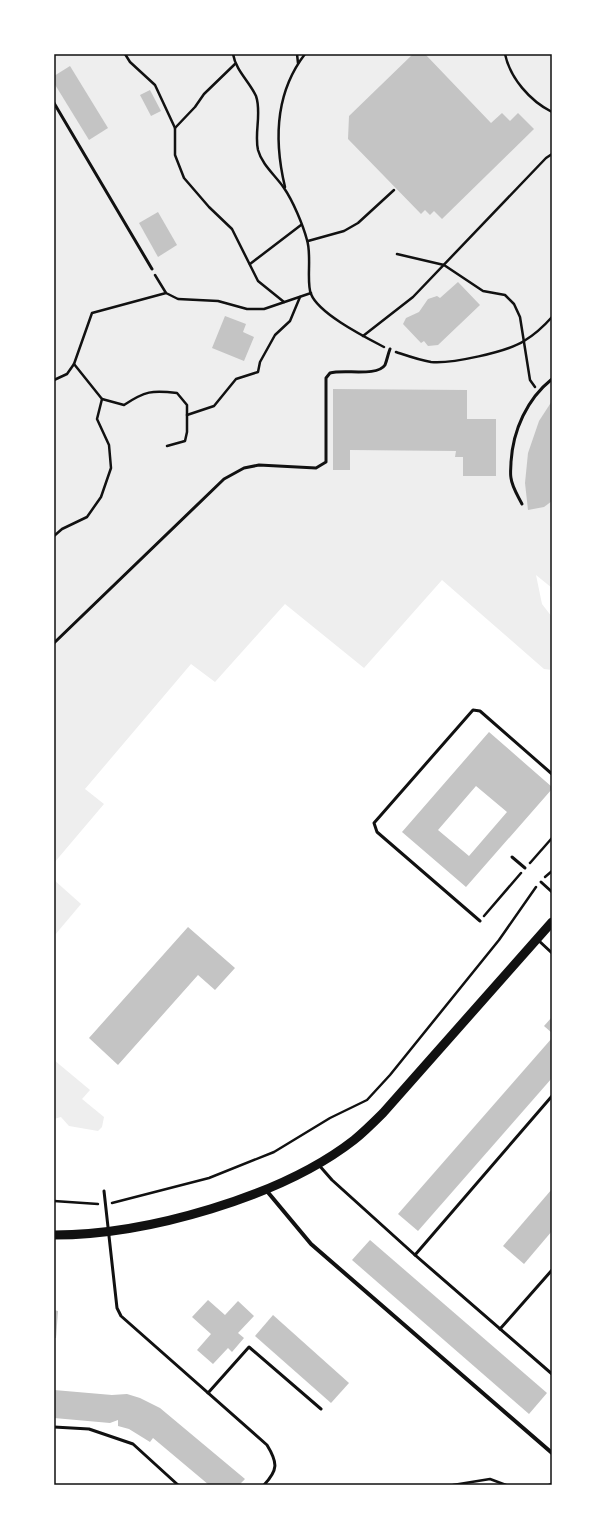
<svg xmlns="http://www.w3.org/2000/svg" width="606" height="1539" viewBox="0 0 606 1539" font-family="Lato,sans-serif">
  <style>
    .green { fill: #eee }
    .building { fill: #c4c4c4; fill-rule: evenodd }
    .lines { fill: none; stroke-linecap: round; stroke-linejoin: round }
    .path { stroke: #111; stroke-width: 2.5 }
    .service { stroke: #111; stroke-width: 3 }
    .minor { stroke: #111; stroke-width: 4 }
    .primary { stroke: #111; stroke-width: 9 }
    .neatline { fill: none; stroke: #111; stroke-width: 1.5 }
  </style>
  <rect width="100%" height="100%" fill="#fff"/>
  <!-- green -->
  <g class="green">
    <path d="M54,54H552V588L536,575L542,604L552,617V670L544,669L442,580L364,668L285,604L215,682L191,664L85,789L104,804L54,863Z"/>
    <path d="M54,880L81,904L54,936Z"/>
    <path d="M54,1060L90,1090L82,1099L104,1117L102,1127L98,1131L69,1126L61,1117L54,1119Z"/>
  </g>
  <!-- building -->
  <g class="building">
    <path d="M413,54H425L491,123L502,113L510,121L518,113L534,129L442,219L434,211L430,215L425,210L421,214L348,139L349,116Z"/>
    <path d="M70,66L108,128L89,140L54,83V76Z"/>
    <path d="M150,90L161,111L151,116L140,95Z"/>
    <path d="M158,212L177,245L158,257L139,223Z"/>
    <path d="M458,282L480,305L438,345L428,346L424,341L421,343L403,324L406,318L419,312L428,299L437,296L440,298Z"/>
    <path d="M225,316L246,324L243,332L254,337L244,361L212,348Z"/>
    <path d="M333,389L467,390V419H496V476H463V457H455L456,451L350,450V470H333Z"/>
    <path d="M552,401V501L544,507L528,510L525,483L528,453L539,421Z"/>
    <path d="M489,732L552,787V789L466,887L402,832ZM476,786L507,812L469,856L438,830Z"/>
    <path d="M188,927L235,968L215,990L198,975L118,1065L89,1038Z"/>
    <path d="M552,1017V1033L544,1026Z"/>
    <path d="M552,1038V1078L418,1231L398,1214Z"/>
    <path d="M552,1189V1231L524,1264L503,1246Z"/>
    <path d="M370,1240L547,1393L529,1414L352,1260Z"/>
    <path d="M208,1300L225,1315L238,1301L254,1316L238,1333L244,1338L232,1352L228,1348L213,1364L197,1350L211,1334L192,1317Z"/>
    <path d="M54,1310L58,1311L56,1338H54Z"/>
    <path d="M273,1315L349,1383L331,1403L255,1336Z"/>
    <path d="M54,1390L112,1395L127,1394L140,1398L160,1408L245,1479L239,1485H209L153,1438L150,1442L129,1429L118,1426V1420L110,1423L54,1418Z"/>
  </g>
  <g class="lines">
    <!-- path -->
    <g class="path">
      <path d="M125,54L130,62L155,85L175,128V155L184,178L209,207L232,229L258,281L284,302"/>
      <path d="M233,54C236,71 249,81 256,96C262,113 254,133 258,150C262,165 276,176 284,188C293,201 303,225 307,240C312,255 306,283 311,294C319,314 365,337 384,347"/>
      <path d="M297,54L298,63"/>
      <path d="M505,54C510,78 530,101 552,112"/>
      <path d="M175,128L195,107L204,94L235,64"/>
      <path d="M285,187C274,141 275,93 305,54"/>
      <path d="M308,241L344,231L358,223L394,190"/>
      <path d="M397,254L444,265L483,291L505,295L514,304L520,317L530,380L535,387"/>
      <path d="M250,264L301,225"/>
      <path d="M155,275L166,293L178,299L218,301L247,309H264L311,293"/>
      <path d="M363,336L413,297L546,158L552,154"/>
      <path d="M396,352C408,356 419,360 431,362C451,364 507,352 524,341C534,335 544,326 552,317"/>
      <path d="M54,380L67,374L74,364L92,313L166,293"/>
      <path d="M102,399L124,405C145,391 152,390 177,393L187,405V432L185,441L167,446"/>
      <path d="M187,415L214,406L236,379L258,372L260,362L275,335L290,321L300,297"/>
      <path d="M54,536L62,529L87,517L101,497L111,468L109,445L97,419L102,399L74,364"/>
      <path d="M530,863L552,838"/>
      <path d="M545,877L552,871"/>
      <path d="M484,916L521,873"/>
      <path d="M54,1201L98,1204"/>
      <path d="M112,1203L209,1178L274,1152L330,1118L367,1100L390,1075L499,940L536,887"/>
      <path d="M453,1485L490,1479L506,1485"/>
      <path d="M549,1485L552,1484"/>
    </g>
    <!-- service -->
    <g class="service">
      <path d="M54,103L152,269"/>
      <path d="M522,504C518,496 512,487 511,478C510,473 511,467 511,462C513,430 527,399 552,379"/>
      <path d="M54,643L224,479L244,468L259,465L316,468L326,462V378L330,373C344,369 377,377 385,365C387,360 388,354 390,349"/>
      <path d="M512,857L525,868"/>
      <path d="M541,882L552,892"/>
      <path d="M480,921L377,832L374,823L473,710L480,711L552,774"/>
      <path d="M538,940L552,953"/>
      <path d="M318,1164L332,1180L415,1255L552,1374"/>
      <path d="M104,1191L117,1308L121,1316L267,1445C278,1463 278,1470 264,1485"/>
      <path d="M415,1255L552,1096"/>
      <path d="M500,1329L552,1270"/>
      <path d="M208,1393L249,1347L321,1409"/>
      <path d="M54,1427L89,1429L133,1444L178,1485"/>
    </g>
    <!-- minor -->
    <path class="minor" d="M266,1190L311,1244L552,1453"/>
    <!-- primary -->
    <path class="primary" d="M54,1235C146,1235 281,1197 354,1140C364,1132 374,1122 383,1113L552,922"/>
  </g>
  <!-- border -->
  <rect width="606" height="1539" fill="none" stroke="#ffffff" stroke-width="110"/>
  <rect x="55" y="55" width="496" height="1429" class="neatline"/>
</svg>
